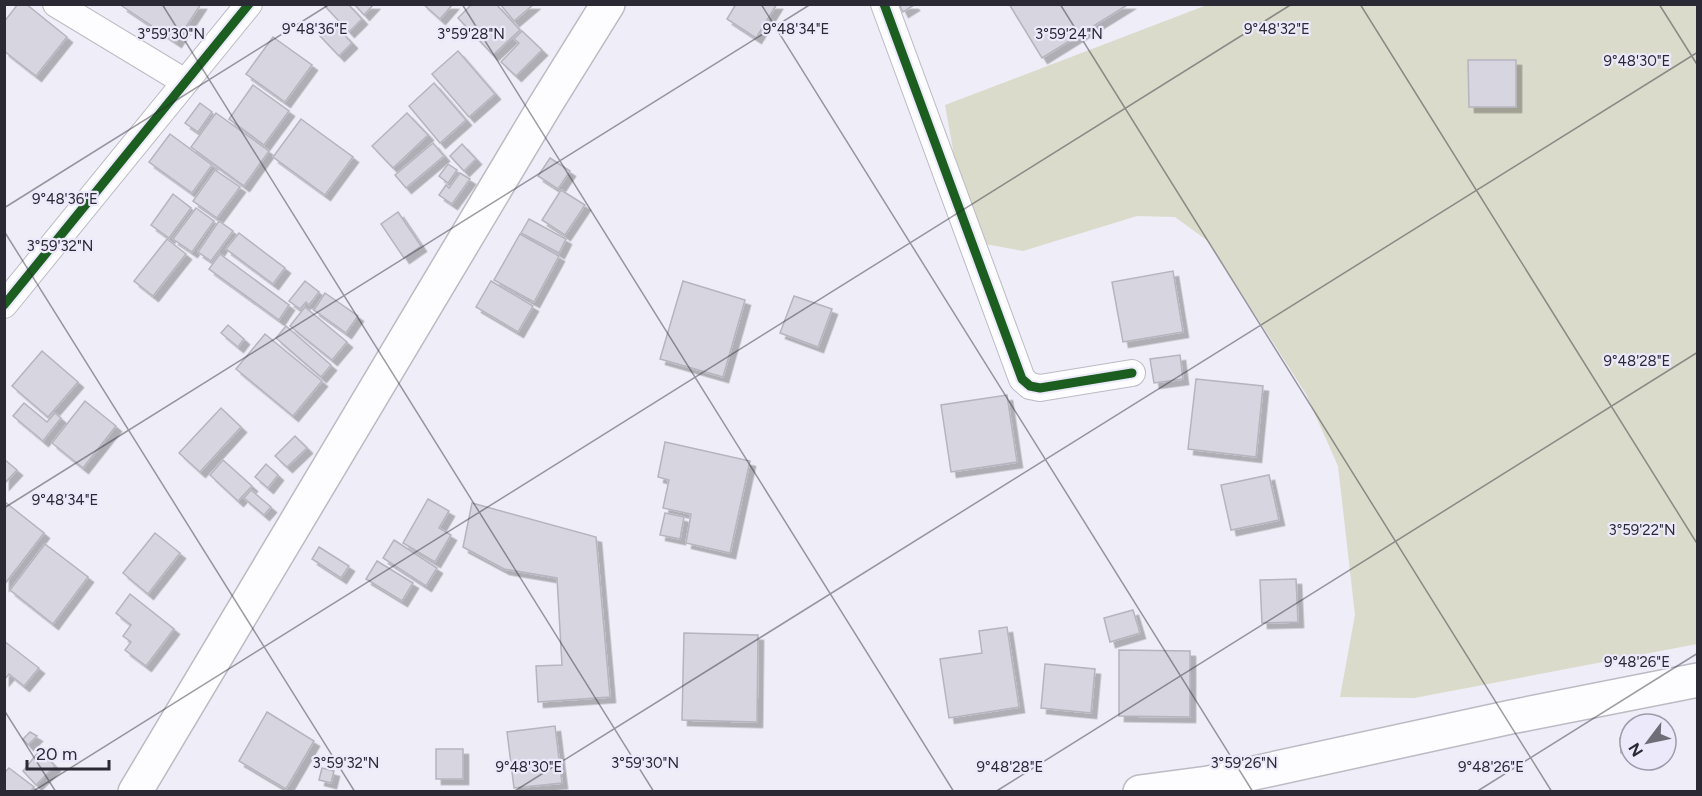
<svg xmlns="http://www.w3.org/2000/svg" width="1702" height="796" viewBox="0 0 1702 796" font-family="Figtree,sans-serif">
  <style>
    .green { fill: #dadbca }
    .building { fill: #d7d5df; stroke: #b6b4be; stroke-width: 1.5; filter: url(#shadow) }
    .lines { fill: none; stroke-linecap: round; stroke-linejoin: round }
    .street-casing { stroke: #bcbbc4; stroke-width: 28 }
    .secondary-casing { stroke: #bcbbc4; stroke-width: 36 }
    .street { stroke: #fdfcfe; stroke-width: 26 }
    .secondary { stroke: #fdfcfe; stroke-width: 33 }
    .cycleway-casing { stroke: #ece9fb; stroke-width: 13 }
    .cycleway { stroke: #1b5e20; stroke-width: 9 }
    .ticks { fill: none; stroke: #2a2934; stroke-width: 1.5; stroke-opacity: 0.45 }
    .ticks-label { font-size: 15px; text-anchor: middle; fill: #2a2934; stroke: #ece9fb; stroke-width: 4.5; stroke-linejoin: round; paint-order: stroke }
  </style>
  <defs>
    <filter id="shadow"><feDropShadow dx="5.5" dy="5.5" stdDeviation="0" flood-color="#0004"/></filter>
  </defs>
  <rect width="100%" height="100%" fill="#efedf7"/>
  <!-- green -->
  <path class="green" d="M1207,5H1697V644L1414,698L1340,697L1355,615L1338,466L1306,394L1208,241L1175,217L1137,216L1023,251L985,244L957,172L945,105Z"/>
  <!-- building -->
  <g class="building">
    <path d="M18,4H26L67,37L36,76L4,51V22Z"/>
    <path d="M124,4H201L176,42L122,6Z"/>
    <path d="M323,4H348L362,19L349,32Z"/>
    <path d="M354,4H374L364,15Z"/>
    <path d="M423,4H453L440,19Z"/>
    <path d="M472,4H496L520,30L493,55L458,18Z"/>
    <path d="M500,4H534L514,21Z"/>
    <path d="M736,4H777L756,38L727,19Z"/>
    <path d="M899,4H913L914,5L903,12Z"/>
    <path d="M1009,4H1129L1042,58Z"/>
    <path d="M333,23L352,43L339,56L320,36Z"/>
    <path d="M522,31L542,50L516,76L501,62L519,43L514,39Z"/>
    <path d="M273,37L312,65L285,102L246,74Z"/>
    <path d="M458,51L495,94L469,117L432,74Z"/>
    <path d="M1468,60H1516V107H1469Z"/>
    <path d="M434,83L466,120L440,143L409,106Z"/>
    <path d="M253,85L289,111L264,145L229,119Z"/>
    <path d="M200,103L212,112L198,132L185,123Z"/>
    <path d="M216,113L269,151L244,186L191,147Z"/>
    <path d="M407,113L428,135L393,168L372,146Z"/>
    <path d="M301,119L353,157L325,195L273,157Z"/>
    <path d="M170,134L212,165L192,193L149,162Z"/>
    <path d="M433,143L444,156L406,188L395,175Z"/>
    <path d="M462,144L476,159L464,171L450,156Z"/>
    <path d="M550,158L570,171L558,189L538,176Z"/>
    <path d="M448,164L457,170L448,183L439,176Z"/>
    <path d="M215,170L240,187L217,218L193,201Z"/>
    <path d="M460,173L470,179L452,204L439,195L446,185L449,188Z"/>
    <path d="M561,190L585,205L565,235L542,220Z"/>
    <path d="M173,194L191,208L169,238L151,225Z"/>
    <path d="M196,208L214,221L192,252L173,239Z"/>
    <path d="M398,212L421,246L404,258L381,224Z"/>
    <path d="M529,219L566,239L559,253L521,233Z"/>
    <path d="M219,221L233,231L211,261L198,252Z"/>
    <path d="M239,233L285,268L273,284L226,249Z"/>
    <path d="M520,234L559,256L534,302L494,280Z"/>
    <path d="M167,239L186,254L153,296L134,281Z"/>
    <path d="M220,254L289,305L279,320L209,269Z"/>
    <path d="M1173,271L1183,332L1123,342L1112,282Z"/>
    <path d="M305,281L319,292L309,305L306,302L300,309L289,301Z"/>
    <path d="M491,281L533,306L518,332L476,307Z"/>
    <path d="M683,281L745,300L723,377L660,359Z"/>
    <path d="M325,293L358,316L346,333L314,310Z"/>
    <path d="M794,296L832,309L818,347L780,333Z"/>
    <path d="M305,307L347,342L332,360L290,326Z"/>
    <path d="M228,325L244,339L238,347L221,333Z"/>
    <path d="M286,326L331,365L321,377L276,338Z"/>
    <path d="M265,334L322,381L293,416L236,369Z"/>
    <path d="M42,351L78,382L48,417L12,386Z"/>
    <path d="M1180,355L1183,379L1154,383L1150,359Z"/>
    <path d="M1196,379L1263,386L1256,457L1188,449Z"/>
    <path d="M1007,395L1017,462L951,472L941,405Z"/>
    <path d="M85,401L116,426L83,468L52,443Z"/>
    <path d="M24,403L47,422L55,413L61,418L43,441L13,416Z"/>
    <path d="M221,408L241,427L200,472L179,453Z"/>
    <path d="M295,436L307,448L287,467L275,456Z"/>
    <path d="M665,442L750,461L730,553L686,543L691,514L663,508L669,480L658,477Z"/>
    <path d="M4,459L17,470L4,484Z"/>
    <path d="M223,460L252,486L238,501L210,475Z"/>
    <path d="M266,464L278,475L268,488L255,477Z"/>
    <path d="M1269,475L1279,520L1231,530L1221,485Z"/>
    <path d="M251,490L271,507L264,515L244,498Z"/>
    <path d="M428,499L449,511L439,528L451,535L435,562L403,543Z"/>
    <path d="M5,502L44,533L4,585V503Z"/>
    <path d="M472,503L596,537L610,697L538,702L536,666L562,665L557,578L504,569L463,547Z"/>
    <path d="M665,513L684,517L680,539L660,535Z"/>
    <path d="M155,533L180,553L148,594L123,573Z"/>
    <path d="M394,540L437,568L426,586L383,558Z"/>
    <path d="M45,544L88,577L53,624L10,590Z"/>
    <path d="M319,547L349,566L341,578L312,559Z"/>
    <path d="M377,561L413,583L402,601L366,579Z"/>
    <path d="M1296,579L1298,622L1262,623L1260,580Z"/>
    <path d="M130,594L174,629L146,666L125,650L131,642L123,636L131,625L116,613Z"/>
    <path d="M1133,610L1140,633L1110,642L1104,618Z"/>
    <path d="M1007,627L1019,707L949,718L940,659L982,653L979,631Z"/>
    <path d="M684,633L758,635L757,722L682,720Z"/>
    <path d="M4,641L39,668L24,686L9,674L4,680Z"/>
    <path d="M1119,650L1190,651V717L1119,716Z"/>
    <path d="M1045,664L1095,669L1091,713L1041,708Z"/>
    <path d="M267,712L314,741L286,789L239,761Z"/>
    <path d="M555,726L562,783L514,788L507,732Z"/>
    <path d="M30,732L37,736L28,745L23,739Z"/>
    <path d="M1620,738H1630V752L1621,753Z"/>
    <rect x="436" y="749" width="27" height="30"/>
    <path d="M40,750L55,766L36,785L23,771Z"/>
    <path d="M9,768L34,787L30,792H4V773Z"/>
    <path d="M322,768L334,771L331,783L319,780Z"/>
  </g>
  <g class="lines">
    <!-- street casing -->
    <g class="street-casing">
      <g id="street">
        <path d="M56,4L185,82"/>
        <path d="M884,4L1022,379L1030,386L1040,388L1132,373"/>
        <path d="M4,305L249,4"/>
      </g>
    </g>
    <!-- secondary casing -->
    <g class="secondary-casing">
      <g id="secondary">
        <path d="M135,792L544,107L608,4"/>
        <path d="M1140,792L1208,783L1511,717L1698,680"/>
      </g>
    </g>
    <!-- street -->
    <use href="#street" class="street"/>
    <!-- secondary -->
    <use href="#secondary" class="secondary"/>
    <!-- cycleway casing -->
    <g class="cycleway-casing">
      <g id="cycleway">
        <path d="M884,4L1022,379L1030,386L1040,388L1132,373"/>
        <path d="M4,305L249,4"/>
      </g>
    </g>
    <!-- cycleway -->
    <use href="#cycleway" class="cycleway"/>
  </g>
  <!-- ticks -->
  <path class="ticks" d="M162,4L654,792M462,4L954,792M761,4L1253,792M1060,4L1552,792M1360,4L1698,545M1659,4L1698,66M4,208L330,4M4,231L355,792M4,508L811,4M4,710L56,792M32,792L1292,4M513,792L1698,52M995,792L1698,352M1476,792L1698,653"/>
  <g class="ticks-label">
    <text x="315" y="34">9°48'36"E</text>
    <text x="796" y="34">9°48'34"E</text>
    <text x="1277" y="34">9°48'32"E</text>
    <text x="171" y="39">3°59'30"N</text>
    <text x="471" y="39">3°59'28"N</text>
    <text x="1069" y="39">3°59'24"N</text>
    <text x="1637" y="66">9°48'30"E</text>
    <text x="65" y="204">9°48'36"E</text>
    <text x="60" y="251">3°59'32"N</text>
    <text x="1637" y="366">9°48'28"E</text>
    <text x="65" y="505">9°48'34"E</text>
    <text x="1642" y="535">3°59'22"N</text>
    <text x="1637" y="667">9°48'26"E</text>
    <text x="346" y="768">3°59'32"N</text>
    <text x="645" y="768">3°59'30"N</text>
    <text x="1244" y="768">3°59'26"N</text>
    <text x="529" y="772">9°48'30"E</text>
    <text x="1010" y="772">9°48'28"E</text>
    <text x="1491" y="772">9°48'26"E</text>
  </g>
  <!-- border -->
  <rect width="1702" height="796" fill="none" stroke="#2a2934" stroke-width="12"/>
  <!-- north arrow -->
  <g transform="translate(1648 742) rotate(238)"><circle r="28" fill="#ece9fb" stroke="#9e9cab" stroke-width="1.5"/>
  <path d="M0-4.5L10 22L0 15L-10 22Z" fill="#6f6e78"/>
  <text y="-9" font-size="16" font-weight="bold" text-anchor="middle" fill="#2a2934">N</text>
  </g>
  <!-- scale -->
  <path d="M27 760v9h82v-9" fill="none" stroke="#2a2934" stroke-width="3"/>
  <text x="36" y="760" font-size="18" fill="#2a2934" stroke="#ece9fb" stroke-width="4.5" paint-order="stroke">20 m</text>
</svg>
